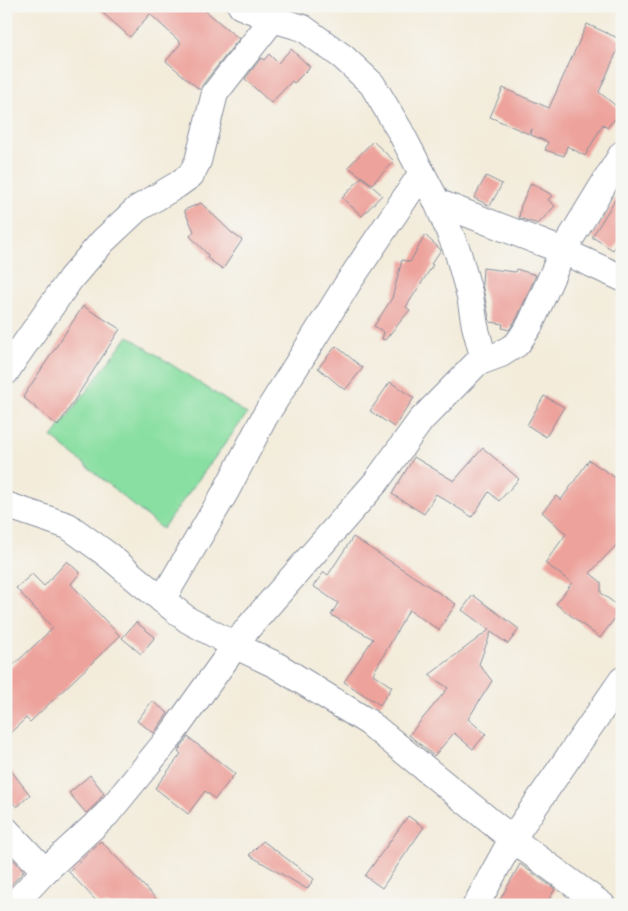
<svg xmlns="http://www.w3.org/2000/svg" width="628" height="911" viewBox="0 0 628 911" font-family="'Indie Flower',sans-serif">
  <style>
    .green { fill: #89dfa2; stroke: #528780 }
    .building { fill: #eda29b }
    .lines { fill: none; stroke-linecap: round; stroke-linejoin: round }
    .minor-casing { stroke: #878e9c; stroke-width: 28 }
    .minor { stroke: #fff; stroke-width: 26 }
  </style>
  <rect width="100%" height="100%" fill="#f6f6f2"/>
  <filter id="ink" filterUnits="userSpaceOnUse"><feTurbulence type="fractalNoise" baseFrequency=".02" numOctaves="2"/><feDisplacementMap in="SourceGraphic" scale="10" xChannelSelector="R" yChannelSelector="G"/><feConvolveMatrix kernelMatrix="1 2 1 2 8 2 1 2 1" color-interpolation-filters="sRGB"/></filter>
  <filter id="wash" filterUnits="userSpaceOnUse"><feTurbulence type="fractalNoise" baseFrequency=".0096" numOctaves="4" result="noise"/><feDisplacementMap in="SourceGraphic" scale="20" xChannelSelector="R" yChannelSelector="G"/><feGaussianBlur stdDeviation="1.12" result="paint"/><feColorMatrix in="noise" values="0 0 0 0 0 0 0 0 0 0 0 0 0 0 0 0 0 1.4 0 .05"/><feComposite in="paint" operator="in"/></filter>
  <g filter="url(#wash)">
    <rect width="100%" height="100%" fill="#f3ecdb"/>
    <!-- green -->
    <path class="green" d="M128,336L247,414L162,529L52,437Z"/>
    <g id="blocks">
      <!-- building -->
      <g class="building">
        <path d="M95,6H200L239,39L203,84L200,90L166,61L181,43L150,14L130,37Z"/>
        <path d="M587,24L622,40L599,92L622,111L607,128L603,124L585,156L567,146L564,156L545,150L548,142L531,135L532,129L529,134L490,117L503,88L549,108Z"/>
        <path d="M291,49L310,67L294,83L292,81L271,103L245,79L261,58L264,60L269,54L278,63Z"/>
        <path d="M373,141L394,161L372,184L348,167Z"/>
        <path d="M486,176L502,184L490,206L474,198Z"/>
        <path d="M362,177L382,195L362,216L342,198Z"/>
        <path d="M531,183L552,195L548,200L555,206L538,224L519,218L521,205Z"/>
        <path d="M622,189V237L613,250L592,237Z"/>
        <path d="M201,203L232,233L242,240L223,269L207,258L208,255L190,236L194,231L184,210Z"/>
        <path d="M425,235L441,250L431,264L433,265L406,307L410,310L385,340L382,339L384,332L374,326L392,298L402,260L410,262Z"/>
        <path d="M483,268L515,272L516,269L536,275L517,318L509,330L502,328L503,324L490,322L482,284Z"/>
        <path d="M83,306L120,329L58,426L23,397Z"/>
        <path d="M336,346L363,368L345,390L318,368Z"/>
        <path d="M390,382L414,398L394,427L370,411Z"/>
        <path d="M544,396L564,407L546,437L527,425Z"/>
        <path d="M483,448L519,479L499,501L489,492L472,517L436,494L424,514L392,494L414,457L454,481Z"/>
        <path d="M589,460L622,482V539L590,573L601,582V593L622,609L600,638L556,604L572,583L545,563L566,534L542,512L556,496L561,500Z"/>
        <path d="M353,537L456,604L439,630L409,610L373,674L392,687L380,705L344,682L373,639L331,615L338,603L313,586L324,572L328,575Z"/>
        <path d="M67,561L80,573L71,584L120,636L30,722L26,718L6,737V672L53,628L16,588L32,574L44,586Z"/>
        <path d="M473,595L519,629L508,644L491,632L479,664L492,681L468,719L486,734L473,749L454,733L434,756L409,735L448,688L429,675L489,630L462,610Z"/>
        <path d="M136,622L155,637L141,654L122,638Z"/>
        <path d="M152,701L168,713L154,733L137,721Z"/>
        <path d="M188,737L235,774L215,799L205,791L188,814L155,788L181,754L178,751Z"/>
        <path d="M6,764L30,795L17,807L6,796Z"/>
        <path d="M90,775L104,793L96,804L86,813L69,793Z"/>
        <path d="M408,816L424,827L382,888L365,876Z"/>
        <path d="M101,841L162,905H100L69,872Z"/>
        <path d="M263,841L314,879L307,889L249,855Z"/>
        <path d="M6,852L24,871L6,890Z"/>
        <path d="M520,864L555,889L546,905H497Z"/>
      </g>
    </g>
  </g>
  <g filter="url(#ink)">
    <use href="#blocks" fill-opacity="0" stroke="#878e9c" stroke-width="1"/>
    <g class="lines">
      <!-- minor casing -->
      <g class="minor-casing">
        <g id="minor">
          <path d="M241,6L273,19L303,28L343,57L372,84L400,131L437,202L458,253L470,296L475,326L484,360"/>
          <path d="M437,202L563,251L622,278"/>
          <path d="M6,372L15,358L71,278L103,241L137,209L177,185L191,175L198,161L215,93L273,19"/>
          <path d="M6,505L68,526L108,555L141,583L188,620L234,645L276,665L368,722L512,839L602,905"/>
          <path d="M162,600L226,491L265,416L348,283L422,173"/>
          <path d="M6,830L45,871"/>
          <path d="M13,905L45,871L107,814L169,738L248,628L376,482L421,420L477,363L501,354L517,344L530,325L563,251L622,154"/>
          <path d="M476,905L512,839L622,680"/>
        </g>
      </g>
      <!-- minor -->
      <use href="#minor" class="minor"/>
    </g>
  </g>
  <!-- margin -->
  <rect width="628" height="911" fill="none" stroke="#f6f6f2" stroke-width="25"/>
</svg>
